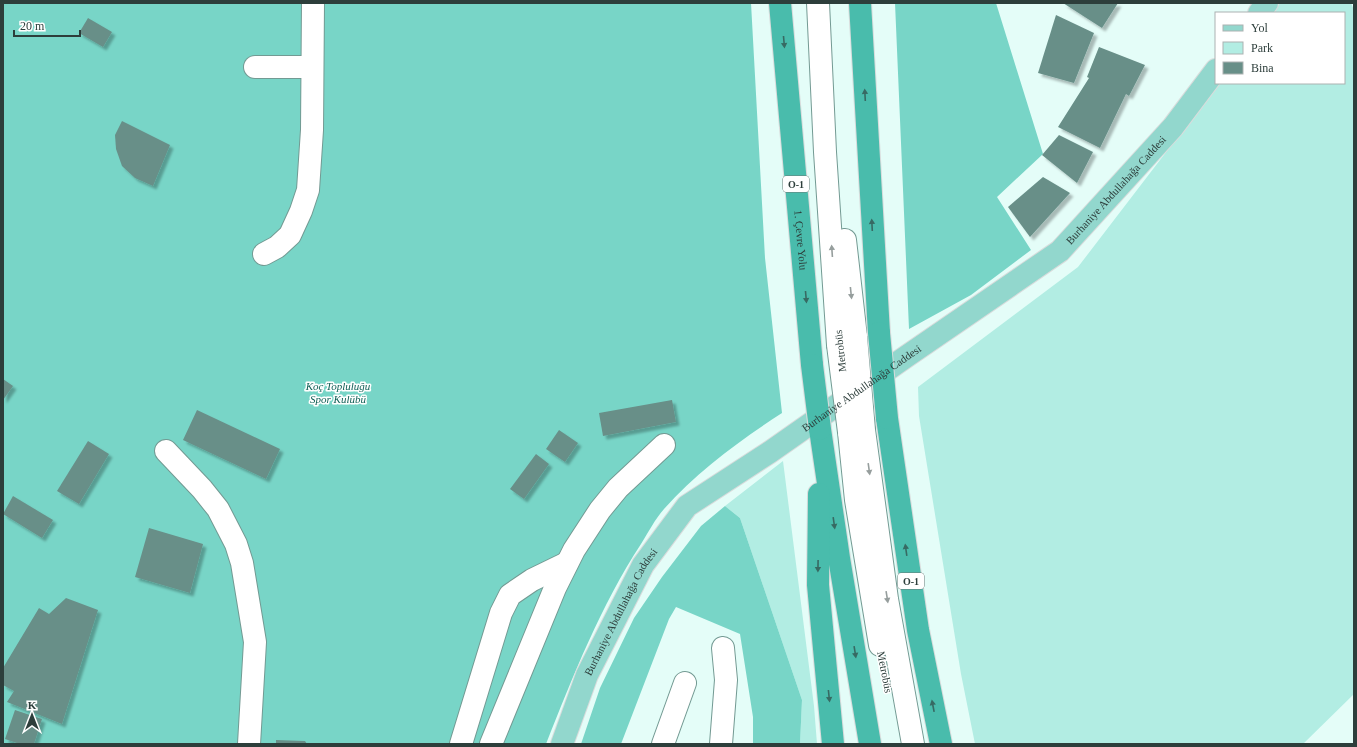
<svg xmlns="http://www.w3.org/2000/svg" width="1357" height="747" viewBox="0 0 1357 747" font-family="Georgia,serif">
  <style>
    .green { fill: #b2ede3 }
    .forest { fill: #78d5c7 }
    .building { fill: #688f88; filter: url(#shadow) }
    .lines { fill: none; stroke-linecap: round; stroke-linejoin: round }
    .minor-casing { stroke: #739a93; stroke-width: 24 }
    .major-casing { stroke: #d9dcdc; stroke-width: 24 }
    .highway-casing { stroke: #d9dcdc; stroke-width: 24 }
    .minor { stroke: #fff; stroke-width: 22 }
    .major { stroke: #92d7cd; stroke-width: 22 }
    .highway { stroke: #49bcac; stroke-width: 22 }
    .minor-bridge-casing { stroke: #739a93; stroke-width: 24; stroke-linecap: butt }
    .highway-bridge-casing { stroke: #d9dcdc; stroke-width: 24; stroke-linecap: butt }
    .minor-bridge { stroke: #fff; stroke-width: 22 }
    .highway-bridge { stroke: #49bcac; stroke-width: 22 }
    .oneway { fill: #376a63 }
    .oneway2 { fill: #969e9d }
    .labels { text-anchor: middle; stroke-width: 3; stroke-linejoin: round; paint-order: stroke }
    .shield { fill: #fff; stroke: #6c7876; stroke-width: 1 }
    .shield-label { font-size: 10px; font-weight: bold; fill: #2d3e3b }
    .street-label { font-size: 11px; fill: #2d3e3b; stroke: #fff }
    .park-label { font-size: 11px; font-style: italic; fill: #0f5f55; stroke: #fff }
  </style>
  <defs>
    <filter id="shadow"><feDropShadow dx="3.5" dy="3.5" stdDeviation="1" flood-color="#0004"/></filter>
  </defs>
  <rect width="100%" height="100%" fill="#e4fdf8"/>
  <!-- green -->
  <g class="green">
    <path d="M1280,3H1351L1354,10V694L1303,744H975L961,674L919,416L918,387L1078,267L1219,83H1344V13H1273Z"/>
    <path d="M783,461L814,706L817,744H800L802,700L740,518L725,506Z"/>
  </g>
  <!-- forest -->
  <g class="forest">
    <path d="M3,3H751L765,258L782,413C739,441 698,471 664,509C655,519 648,533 641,544C601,605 573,676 546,744H3Z"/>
    <path d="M895,3H996L1043,154L997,197L1031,250L971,295L909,329Z"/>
    <path d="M725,506L740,518L802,700L800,744H753V717L740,634L676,607L669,619L621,744H581L600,688L634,618L662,577L701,526Z"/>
  </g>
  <!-- building -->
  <g class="building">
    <path d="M1063,3H1118L1102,28Z"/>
    <path d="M1056,15L1094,33L1074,83L1038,73Z"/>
    <path d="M88,18L112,32L103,47L79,33Z"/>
    <path d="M1099,47L1145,65L1129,96L1126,94L1100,148L1058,127L1089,78L1087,77Z"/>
    <path d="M122,121L170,145L153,186L135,178L122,166L116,149L115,135Z"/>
    <path d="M1059,135L1093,152L1077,183L1042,155Z"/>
    <path d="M1043,177L1070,193L1030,237L1008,207Z"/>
    <path d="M3,379L13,386L3,400Z"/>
    <path d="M672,400L676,422L603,436L599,413Z"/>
    <path d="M197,410L280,449L266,479L183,440Z"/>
    <path d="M559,430L578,443L565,462L546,449Z"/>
    <path d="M88,441L109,454L79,504L57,491Z"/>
    <path d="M536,454L549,464L524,499L510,489Z"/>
    <path d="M13,496L53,520L42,538L3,514Z"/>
    <path d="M149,528L203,544L190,593L135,577Z"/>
    <path d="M66,598L98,610L62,724L7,702L14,691L3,685V668L39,608L49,614Z"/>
    <path d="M15,710L42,719L34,744H20L5,739Z"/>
    <path d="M276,740L305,741L307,744H276Z"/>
  </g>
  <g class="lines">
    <!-- minor casing -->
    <g class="minor-casing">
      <g id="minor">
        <path d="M818,3L825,152L838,345"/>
        <path d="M255,67H312"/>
        <path d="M845,240L856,337"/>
        <path d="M264,254L277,247L290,235L301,211L308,190L312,130L313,3"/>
        <path d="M864,430L887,599L913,744"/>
        <path d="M849,432L856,500L880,645"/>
        <path d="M166,451L202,489L218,509L236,544L242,563L255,642L249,744"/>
        <path d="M461,744L501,613L510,595L532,580L567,563"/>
        <path d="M491,744L555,588L574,550L600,510L618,488L664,445"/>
        <path d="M663,744L685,683"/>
        <path d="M721,744L726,680L723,648"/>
      </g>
    </g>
    <!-- major casing -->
    <g class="major-casing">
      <g id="major">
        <path d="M1259,13L1267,3"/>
        <path id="s1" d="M562,744L587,675L643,565L687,506L770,452L907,356L1060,251L1173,127L1216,70"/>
      </g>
    </g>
    <!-- highway casing -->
    <g class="highway-casing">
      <g id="highway">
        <path id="s2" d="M780,3L812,365"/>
        <path d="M860,3L879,333"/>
        <path d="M887,418L918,630L941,744"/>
        <path d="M820,429L839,558L870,744"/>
        <path d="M819,494L818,585L833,744"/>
      </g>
    </g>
    <!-- minor -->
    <use href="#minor" class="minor"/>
    <!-- major -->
    <use href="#major" class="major"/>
    <!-- highway -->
    <use href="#highway" class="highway"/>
    <!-- minor-bridge casing -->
    <g class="minor-bridge-casing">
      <g id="minor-bridge">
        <path d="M856,337L864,430"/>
        <path d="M838,345L849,432"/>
      </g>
    </g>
    <!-- highway-bridge casing -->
    <g class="highway-bridge-casing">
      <g id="highway-bridge">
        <path d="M879,333L887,418"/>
        <path d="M812,365L820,429"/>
      </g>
    </g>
    <!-- minor-bridge -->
    <use href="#minor-bridge" class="minor-bridge"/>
    <!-- highway-bridge -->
    <use href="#highway-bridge" class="highway-bridge"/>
  </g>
  <!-- one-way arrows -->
  <defs><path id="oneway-solid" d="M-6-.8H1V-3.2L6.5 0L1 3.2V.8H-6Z"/></defs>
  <g class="oneway">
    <use href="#oneway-solid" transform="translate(784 42) rotate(85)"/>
    <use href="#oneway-solid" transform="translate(865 95) rotate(-93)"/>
    <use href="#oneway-solid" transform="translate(872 225) rotate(-93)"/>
    <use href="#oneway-solid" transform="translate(806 297) rotate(85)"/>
    <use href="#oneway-solid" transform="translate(834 523) rotate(82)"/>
    <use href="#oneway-solid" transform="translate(906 550) rotate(-98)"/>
    <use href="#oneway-solid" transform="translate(818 566) rotate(91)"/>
    <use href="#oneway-solid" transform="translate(855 652) rotate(81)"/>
    <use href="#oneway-solid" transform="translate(829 696) rotate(84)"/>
    <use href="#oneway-solid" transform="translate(933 706) rotate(-101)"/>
  </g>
  <g class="oneway2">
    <use href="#oneway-solid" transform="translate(832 251) rotate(-94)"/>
    <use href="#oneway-solid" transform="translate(851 293) rotate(84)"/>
    <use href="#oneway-solid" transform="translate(869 469) rotate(82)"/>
    <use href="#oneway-solid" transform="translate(887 597) rotate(81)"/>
  </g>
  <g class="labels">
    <!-- shield labels -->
    <g class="shield">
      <rect x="783" y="176" width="26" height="16" rx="3"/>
      <rect x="898" y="573" width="26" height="16" rx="3"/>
    </g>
    <g class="shield-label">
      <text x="796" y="188">O-1</text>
      <text x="911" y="585">O-1</text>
    </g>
    <!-- street labels -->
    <g class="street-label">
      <text dy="4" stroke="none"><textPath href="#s1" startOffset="805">Burhaniye Abdullahağa Caddesi</textPath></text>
      <text dy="4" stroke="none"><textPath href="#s2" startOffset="238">1. Çevre Yolu</textPath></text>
      <text transform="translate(840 351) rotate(-96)" y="4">Metrobüs</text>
      <text dy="4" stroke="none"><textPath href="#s1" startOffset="481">Burhaniye Abdullahağa Caddesi</textPath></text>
      <text dy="4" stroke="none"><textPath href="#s1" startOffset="145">Burhaniye Abdullahağa Caddesi</textPath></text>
      <text transform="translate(885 672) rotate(79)" y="4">Metrobüs</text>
    </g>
    <!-- park labels -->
    <g class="park-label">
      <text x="338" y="390">Koç Topluluğu<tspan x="338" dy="13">Spor Kulübü</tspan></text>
    </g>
  </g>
  <!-- border -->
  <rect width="1357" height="747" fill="none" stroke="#2d3e3b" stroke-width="8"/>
  <!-- legend -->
  <rect x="1215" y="12" width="130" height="72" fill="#ffffff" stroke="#abb2b1"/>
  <rect x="1223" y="25" width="20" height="6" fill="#92d7cd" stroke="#abb2b1"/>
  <text x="1251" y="32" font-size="12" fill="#2d3e3b">Yol</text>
  <rect x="1223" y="42" width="20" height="12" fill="#b2ede3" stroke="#abb2b1"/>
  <text x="1251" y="52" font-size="12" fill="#2d3e3b">Park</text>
  <rect x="1223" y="62" width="20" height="12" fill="#688f88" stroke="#abb2b1"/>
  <text x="1251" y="72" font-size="12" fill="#2d3e3b">Bina</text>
  <!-- north arrow -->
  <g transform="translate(32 715)" stroke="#ffffff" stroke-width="3" paint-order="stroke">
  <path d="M0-3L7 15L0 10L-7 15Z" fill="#2d3e3b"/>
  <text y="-6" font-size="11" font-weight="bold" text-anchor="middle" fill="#2d3e3b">K</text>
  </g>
  <!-- scale -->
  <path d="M14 30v6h66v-6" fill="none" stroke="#2d3e3b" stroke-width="2"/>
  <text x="20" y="30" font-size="12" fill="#2d3e3b" stroke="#ffffff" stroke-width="3" paint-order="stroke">20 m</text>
</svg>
